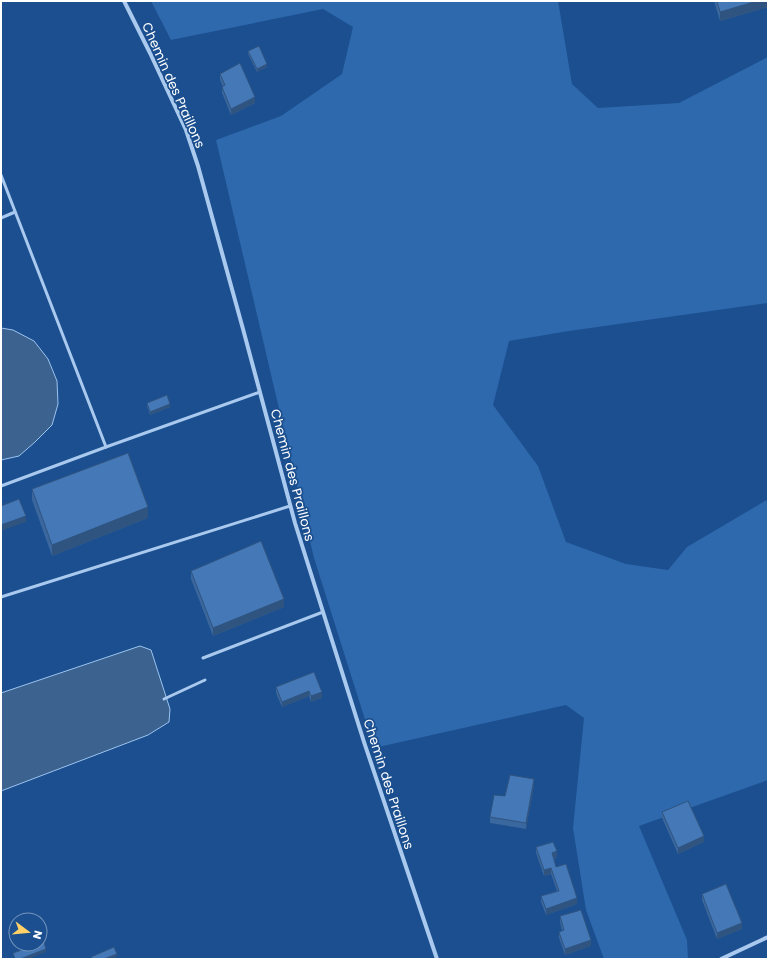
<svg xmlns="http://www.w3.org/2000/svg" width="769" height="960" viewBox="0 0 769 960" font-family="Poppins,sans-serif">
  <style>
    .green { fill: #2e69ad }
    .water { fill: #3c6290; stroke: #9cc4f0 }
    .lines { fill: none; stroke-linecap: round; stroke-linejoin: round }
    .service { stroke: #a9c9ee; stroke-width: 3 }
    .minor { stroke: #a9c9ee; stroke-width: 4 }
    .wall { fill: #3a679d }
    .shaded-wall { fill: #305480 }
    .building { fill: #4478b7; stroke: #305480 }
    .labels { text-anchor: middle; stroke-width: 3.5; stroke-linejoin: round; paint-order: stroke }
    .street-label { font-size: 13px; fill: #fff; stroke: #1b4f8f }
  </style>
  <rect width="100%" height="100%" fill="#1b4f8f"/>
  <!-- green -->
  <path class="green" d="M151,1H558L572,84L598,108L679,103L768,57V303L569,331L509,341L493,405L538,466L566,542L626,564L668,570L687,547L765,501L768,500V780L639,826L687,940L688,959H604L586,910L573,828L584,718L566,705L374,748L314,558L216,140L281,116L342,74L353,27L323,9L171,40Z"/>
  <!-- water -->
  <g class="water">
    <path d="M1,328L13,330L34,341L48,359L57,381L58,404L52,425L35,442L19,456L1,460Z"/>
    <path d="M140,646L151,650L170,709L169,722L148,735L1,791V693Z"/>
  </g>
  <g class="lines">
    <!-- service -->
    <g class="service">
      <path d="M1,175L106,447L1,486"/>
      <path d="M1,218L15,212"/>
      <path d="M106,447L260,392"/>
      <path d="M1,597L290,506"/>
      <path d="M203,658L323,612"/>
      <path d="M164,699L205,680"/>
    </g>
    <!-- minor -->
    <g class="minor">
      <path d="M124,1L150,53L186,130L198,166L243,329L295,523L364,742L437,959"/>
      <path d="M721,959L768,937"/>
    </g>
  </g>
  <!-- wall -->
  <g class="wall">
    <path d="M714,1H768V7L720,21Z"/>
    <path d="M248,51L267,67L257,72L248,54Z"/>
    <path d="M220,74L255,103L231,115L222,93V87H223L220,80Z"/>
    <path d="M147,403L170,407L150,415L147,406Z"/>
    <path d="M32,489L148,518L52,556L32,500Z"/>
    <path d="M191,571L284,607L213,636L191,579Z"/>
    <path d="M314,672L322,698L311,702L309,696L282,707L276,693V687Z"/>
    <path d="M534,785L526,829L490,823V817L505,796Z"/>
    <path d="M662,812L704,842L678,854L662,818Z"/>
    <path d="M536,847L557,857L554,859L556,867L577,904L546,915L541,902V896L557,891L551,874L544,876L536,853Z"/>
    <path d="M702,894L742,929L717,939L702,900Z"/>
    <path d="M560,916L591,946L565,955L559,938V932L562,931L560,922Z"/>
  </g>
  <!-- shaded-wall -->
  <g class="shaded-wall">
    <path d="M757,1H768V7L720,21V12Z"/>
    <path d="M267,64V67L257,72V69Z"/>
    <path d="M255,97V103L231,115V109Z"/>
    <path d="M170,404V407L150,415V412Z"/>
    <path d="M148,507V518L52,556V545Z"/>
    <path d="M26,516V522L1,531V525Z"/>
    <path d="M284,599V607L213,636V628Z"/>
    <path d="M309,691V696L282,707V702Z"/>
    <path d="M322,692V698L311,702V696Z"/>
    <path d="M534,779V785L526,829V823Z"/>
    <path d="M704,836V842L678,854V848Z"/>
    <path d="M557,851V857L552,859V853Z"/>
    <path d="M551,868V874L544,876V870Z"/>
    <path d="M577,898V904L546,915V909Z"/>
    <path d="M742,923V929L717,939V933Z"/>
    <path d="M591,940V946L565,955V949Z"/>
    <path d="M46,949V952L28,959H20Z"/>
    <path d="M117,954V957L111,959H104Z"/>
  </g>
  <!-- building -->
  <g class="building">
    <path d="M717,1H757L720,12Z"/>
    <path d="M259,46L267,64L257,69L248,51Z"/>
    <path d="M240,63L255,97L231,109L222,87L225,85L220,74Z"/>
    <path d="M167,395L170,404L150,412L147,403Z"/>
    <path d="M128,453L148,507L52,545L32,489Z"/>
    <path d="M19,499L26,516L1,525V506Z"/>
    <path d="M261,541L284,599L213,628L191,571Z"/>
    <path d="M314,672L322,692L311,696L309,691L282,702L276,687Z"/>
    <path d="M510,775L534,779L526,823L490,817L494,795L505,796Z"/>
    <path d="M688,801L704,836L678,848L662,812Z"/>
    <path d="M553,842L557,851L552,853L556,867L566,864L577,898L546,909L541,896L559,891L551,868L544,870L536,847Z"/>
    <path d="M726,884L742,923L717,933L702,894Z"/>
    <path d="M581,910L591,940L565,949L559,932L564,930L560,916Z"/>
    <path d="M44,942L46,949L20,959H15L13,953L38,944H40V943Z"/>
    <path d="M114,947L117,954L104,959H92L91,957Z"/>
  </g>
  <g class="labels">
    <!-- street labels -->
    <g class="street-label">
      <text transform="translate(174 85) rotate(66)" y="5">Chemin des Praillons</text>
      <text transform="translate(293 475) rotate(75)" y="5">Chemin des Praillons</text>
      <text transform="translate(389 784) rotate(72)" y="5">Chemin des Praillons</text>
    </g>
  </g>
  <!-- border -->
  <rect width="769" height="960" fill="none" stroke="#ffffff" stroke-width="4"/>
  <!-- north arrow -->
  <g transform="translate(28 932) rotate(106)"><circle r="19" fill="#1b4f8f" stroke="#7695bc"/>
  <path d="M0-3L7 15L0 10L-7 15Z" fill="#ffd166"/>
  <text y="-6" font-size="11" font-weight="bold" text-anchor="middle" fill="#ffffff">N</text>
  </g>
</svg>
